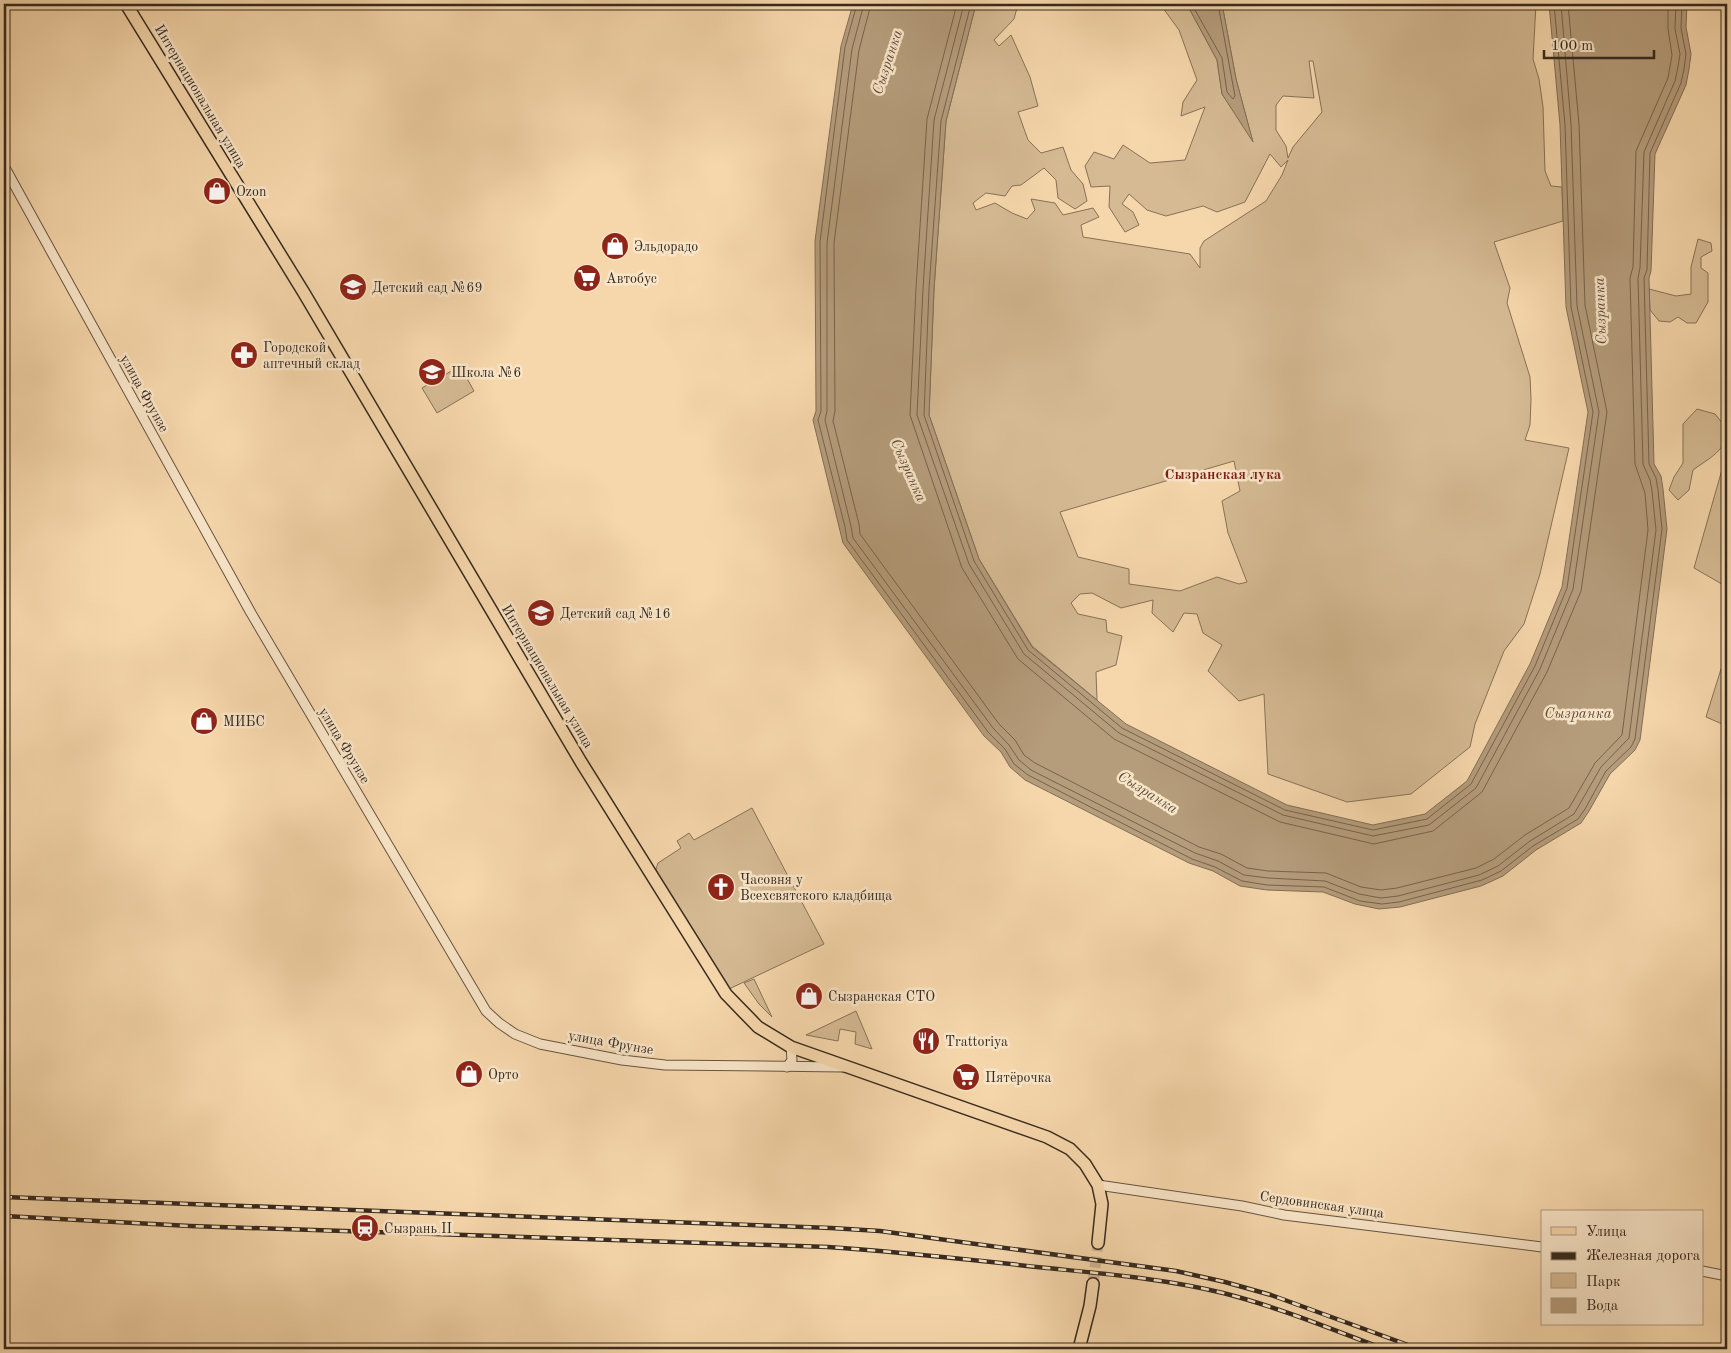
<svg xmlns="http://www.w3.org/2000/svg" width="1731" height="1353" viewBox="0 0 1731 1353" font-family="'Old Standard TT',serif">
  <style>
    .green { fill: #d5ba93; stroke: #867259; fill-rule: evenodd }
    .water { fill: #b59c7b; stroke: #826e56 }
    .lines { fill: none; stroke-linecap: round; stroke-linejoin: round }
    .shore { stroke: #76634d; stroke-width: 1 }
    .major-tunnel { stroke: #d0b48f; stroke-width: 11; stroke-dasharray: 11 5.5; stroke-linecap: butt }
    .minor-casing { stroke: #665542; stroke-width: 11 }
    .major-casing { stroke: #362a1f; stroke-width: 14 }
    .minor { stroke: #f9e5c8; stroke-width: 9 }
    .major { stroke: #f6d7ab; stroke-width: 11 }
    .rail-casing { stroke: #362a1f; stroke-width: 4.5 }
    .rail { stroke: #f9e5c8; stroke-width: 2.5; stroke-dasharray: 8; stroke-linecap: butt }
    .labels { text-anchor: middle; stroke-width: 5; stroke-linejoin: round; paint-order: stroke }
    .street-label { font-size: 14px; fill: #362a1f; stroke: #f9e5c8 }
    .poi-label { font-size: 14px; fill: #362a1f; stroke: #f9e5c8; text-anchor: start }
    .water-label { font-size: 15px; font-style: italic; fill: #5c4c3b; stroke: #f9e5c8 }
    .neighbourhood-label { font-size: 15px; font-weight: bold; fill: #7a1f14; stroke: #f9e5c8 }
  </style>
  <rect width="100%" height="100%" fill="#f6d7ab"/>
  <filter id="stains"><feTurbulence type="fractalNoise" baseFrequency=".004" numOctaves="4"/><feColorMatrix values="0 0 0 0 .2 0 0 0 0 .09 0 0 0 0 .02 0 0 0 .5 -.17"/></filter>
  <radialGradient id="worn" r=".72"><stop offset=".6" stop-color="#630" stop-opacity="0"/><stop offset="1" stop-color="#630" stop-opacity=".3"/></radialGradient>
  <!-- green -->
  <g class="green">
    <path d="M976,4H1018L1014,19L994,40L999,46L1011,35L1030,77L1038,106L1018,112L1028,140L1041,153L1063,147L1071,170L1083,184L1087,201L1075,209L1058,198L1056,180L1044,168L1021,185L1012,186L1005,196L986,193L973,203L976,210L995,203L1012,213L1027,219L1035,210L1031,199L1055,203L1063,215L1093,208L1099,217L1081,225L1083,237L1190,254L1200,268V248L1204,241L1266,201L1282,175L1288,160L1281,167L1270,154L1245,202L1217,212L1203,206L1166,216L1147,210L1129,194L1122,204L1133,212L1139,225L1125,232L1109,207L1110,186L1091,187L1085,166L1094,152L1114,159L1123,145L1150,163L1185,160L1205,107L1181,116L1183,102L1197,80L1179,30L1160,4H1190V10L1217,60L1222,94L1252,139L1236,79L1222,4H1536L1533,59L1539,79L1543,107L1545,171L1551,186L1562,187L1563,221L1494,242L1510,288L1507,303L1530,377L1531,399L1530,425L1525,440L1569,448L1540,574L1524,624L1504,651L1475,724L1470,747L1411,794L1347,802L1268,774L1264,694L1239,701L1208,671L1222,645L1203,633L1197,614L1184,613L1173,632L1152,613L1153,600L1121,608L1092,593L1080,594L1071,603L1078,614L1106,620L1107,632L1122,636L1116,665L1096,672L1097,700L1032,646L979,559L929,415L934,289L946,121ZM1309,61H1313L1322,112L1293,147L1288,158L1286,146L1276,130V105L1283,96L1314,98ZM1234,461L1240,491L1222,501L1228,533L1247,582L1239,584L1217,577L1180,591L1129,584V569L1078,557L1060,512Z"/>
    <path d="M1698,239L1711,243L1712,251L1701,257V268L1708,273V302L1696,323H1687L1678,317L1670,322L1659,321L1650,310L1649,289L1676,296L1691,294V267Z"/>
    <path d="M460,366L474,391L437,413L422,388Z"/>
    <path d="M1697,409L1715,414L1727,429C1727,451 1709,458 1693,470L1689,490L1678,500L1669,490L1674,477L1683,463V424Z"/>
    <path d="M1727,452V587L1694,568Z"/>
    <path d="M1727,650V726L1706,717Z"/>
    <path d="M752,808L824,944L729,989L658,878L656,869L658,863L681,848L677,841L689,833L694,840Z"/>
    <path d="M754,979L772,1017L759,1004L744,983Z"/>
    <path d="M856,1011L872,1049L855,1044L856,1032L840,1029L838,1041L806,1035Z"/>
  </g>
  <!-- water -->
  <g class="water">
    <path d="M853,4H976L946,121L934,289L929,415L979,559L1032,647L1126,724L1287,805L1373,825L1425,814L1467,781L1530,664L1562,587L1588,412L1566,307L1560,125L1549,4H1687L1686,27L1691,54L1689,69L1686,85L1655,154L1651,271L1649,278L1654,464L1661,476L1663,489L1667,529L1640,740L1635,750L1610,774L1589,811L1581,823L1536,850L1503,876L1481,886L1400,907L1379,909L1355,904L1323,892L1267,890L1240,886L1213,871L1189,863L1025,780L1010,767L1001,752L984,736L843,543L813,420L816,411L815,241L841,46Z"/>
    <path d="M1190,4H1222L1236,79L1253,142L1222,94L1217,60L1190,10Z"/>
  </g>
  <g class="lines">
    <!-- shore -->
    <g class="shore">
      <path d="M857,4L845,47L820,242L821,411L818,420L845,527L847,540L988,732L1005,749L1014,764L1028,775L1192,859L1215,867L1242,881L1267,885L1324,887L1360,901L1382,904L1399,902L1482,880L1501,871L1533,846L1578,819L1585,809L1606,771L1631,747L1635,739L1662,529L1658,490L1656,478L1649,464L1644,278L1647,270L1650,153L1681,83L1684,69L1686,54L1681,28L1682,4"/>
      <path d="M864,4L852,49L827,243V411L825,420L851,526L853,538L993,728L1009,745L1019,760L1031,770L1195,853L1218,861L1244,875L1268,878L1325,881L1359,894L1381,898L1398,896L1479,875L1498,866L1530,841L1574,814L1601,767L1629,738L1656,530L1652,491L1650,480L1643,464L1638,278L1640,268L1644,152L1675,81L1678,67L1680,54L1675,29L1676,4"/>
      <path d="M871,4L859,50L834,243L835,411L833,421L859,524L860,534L999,724L1015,740L1024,755L1035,763L1199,847L1221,854L1247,868L1268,871L1326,873L1361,887L1381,890L1397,888L1476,868L1494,859L1525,835L1569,808L1595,763L1622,735L1648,530L1645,493L1635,464L1630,278L1633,267L1636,151L1668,78L1672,55L1668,29V4"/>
      <path d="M957,4L927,119L916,288L910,415L962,568L1018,659L1114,739L1280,822L1374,844L1433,831L1482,792L1547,672L1581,591L1607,412L1585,305L1579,124L1568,4"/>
      <path d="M964,4L934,120L923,289L917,415L969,564L1024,654L1119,733L1283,815L1373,836L1429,825L1476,788L1540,669L1573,589L1599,412L1577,306L1571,124L1561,4"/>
      <path d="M971,4L941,121L929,289L924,415L974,561L1028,650L1122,728L1285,810L1373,830L1427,819L1471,784L1535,666L1567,588L1593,412L1571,307L1565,125L1554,4"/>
      <path d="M1194,4L1195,10L1222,58L1227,92L1233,99L1235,96L1218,4"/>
    </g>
    <!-- major-tunnel -->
    <path class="major-tunnel" d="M1093,1284L1098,1243"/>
    <!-- minor casing -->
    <g class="minor-casing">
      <g id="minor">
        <path d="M4,166L251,613L486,1011L499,1023L515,1034L540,1044L622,1060L665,1065L843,1067"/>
        <path d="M787,1067L792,1060L791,1047"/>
        <path d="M1098,1185L1242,1206L1284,1215L1542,1247"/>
        <path d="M1702,1271L1727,1276"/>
      </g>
    </g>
    <!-- major casing -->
    <g class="major-casing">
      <g id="major">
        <path d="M126,4L304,293L581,762L726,994L758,1027L791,1047L1047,1137L1070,1149L1085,1164L1098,1185L1102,1204L1098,1243"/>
        <path d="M1079,1349L1090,1306L1093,1284"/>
      </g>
    </g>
    <!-- minor -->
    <use href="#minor" class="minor"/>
    <!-- major -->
    <use href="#major" class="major"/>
    <!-- rail casing -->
    <g class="rail-casing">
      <g id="rail">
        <path d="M4,1197L831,1228L880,1231L1176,1271L1225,1282L1271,1295L1419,1349"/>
        <path d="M4,1216L190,1226L828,1247C901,1252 974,1260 1047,1268C1106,1274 1166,1279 1223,1293C1278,1307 1331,1329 1384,1349"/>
      </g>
    </g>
    <!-- rail -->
    <use href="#rail" class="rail"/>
  </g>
  <!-- icons -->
  <defs>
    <g id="shop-disc" transform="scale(1.4375)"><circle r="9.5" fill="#8f2418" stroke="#f9e5c8"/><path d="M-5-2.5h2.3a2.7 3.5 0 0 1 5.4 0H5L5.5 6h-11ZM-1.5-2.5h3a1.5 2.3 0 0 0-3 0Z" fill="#fff"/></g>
    <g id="supermarket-disc" transform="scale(1.4375)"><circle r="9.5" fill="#8f2418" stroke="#f9e5c8"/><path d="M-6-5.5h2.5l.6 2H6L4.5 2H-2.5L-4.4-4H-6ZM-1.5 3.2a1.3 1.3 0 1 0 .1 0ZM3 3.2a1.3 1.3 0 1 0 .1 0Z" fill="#fff"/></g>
    <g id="school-disc" transform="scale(1.4375)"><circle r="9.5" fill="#8f2418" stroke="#f9e5c8"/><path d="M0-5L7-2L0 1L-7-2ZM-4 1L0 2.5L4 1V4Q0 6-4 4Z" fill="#fff"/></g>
    <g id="pharmacy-disc" transform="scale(1.4375)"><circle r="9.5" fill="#8f2418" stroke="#f9e5c8"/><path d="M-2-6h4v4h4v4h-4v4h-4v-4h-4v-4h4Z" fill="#fff"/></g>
    <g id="church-disc" transform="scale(1.4375)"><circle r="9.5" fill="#8f2418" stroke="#f9e5c8"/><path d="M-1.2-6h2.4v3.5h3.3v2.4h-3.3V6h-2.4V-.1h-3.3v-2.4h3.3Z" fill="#fff"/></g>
    <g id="restaurant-disc" transform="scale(1.4375)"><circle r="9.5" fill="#8f2418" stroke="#f9e5c8"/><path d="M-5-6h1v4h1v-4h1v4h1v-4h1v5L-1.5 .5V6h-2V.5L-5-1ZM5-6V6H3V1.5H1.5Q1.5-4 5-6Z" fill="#fff"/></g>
    <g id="station-disc" transform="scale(1.4375)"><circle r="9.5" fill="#8f2418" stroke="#f9e5c8"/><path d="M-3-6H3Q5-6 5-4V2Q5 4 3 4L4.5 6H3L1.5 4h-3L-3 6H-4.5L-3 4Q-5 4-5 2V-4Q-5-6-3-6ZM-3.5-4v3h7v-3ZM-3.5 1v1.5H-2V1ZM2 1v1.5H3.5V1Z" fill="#fff"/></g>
  </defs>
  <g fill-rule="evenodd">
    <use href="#shop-disc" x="217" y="191"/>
    <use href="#shop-disc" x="615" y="246"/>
    <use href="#supermarket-disc" x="587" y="278"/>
    <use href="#school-disc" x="353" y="287"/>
    <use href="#pharmacy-disc" x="244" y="355"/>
    <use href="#school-disc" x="432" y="372"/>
    <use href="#school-disc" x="541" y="613"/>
    <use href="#shop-disc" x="204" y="721"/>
    <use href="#church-disc" x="721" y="887"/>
    <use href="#shop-disc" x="809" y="996"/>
    <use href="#restaurant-disc" x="926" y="1041"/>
    <use href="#shop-disc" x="469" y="1074"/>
    <use href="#supermarket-disc" x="966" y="1077"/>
    <use href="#station-disc" x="365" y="1228"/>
  </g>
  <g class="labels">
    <!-- street labels -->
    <g class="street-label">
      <text transform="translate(201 96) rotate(59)" y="5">Интернациональная улица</text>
      <text transform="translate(145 393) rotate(61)" y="5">улица Фрунзе</text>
      <text transform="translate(548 676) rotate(59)" y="5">Интернациональная улица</text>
      <text transform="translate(345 745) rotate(59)" y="5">улица Фрунзе</text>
      <text transform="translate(611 1042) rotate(10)" y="5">улица Фрунзе</text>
      <text transform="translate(1322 1204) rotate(8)" y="5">Сердовинская улица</text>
    </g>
    <!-- poi labels -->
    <g class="poi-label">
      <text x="236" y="196">Ozon</text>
      <text x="634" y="251">Эльдорадо</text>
      <text x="606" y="283">Автобус</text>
      <text x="372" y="292">Детский сад №69</text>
      <text x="263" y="352">Городской<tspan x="263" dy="16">аптечный склад</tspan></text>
      <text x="451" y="377">Школа №6</text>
      <text x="560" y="618">Детский сад №16</text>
      <text x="223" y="726">МИБС</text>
      <text x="740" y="884">Часовня у<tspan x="740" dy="16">Всехсвятского кладбища</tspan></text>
      <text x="828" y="1001">Сызранская СТО</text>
      <text x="945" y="1046">Trattoriya</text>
      <text x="488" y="1079">Орто</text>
      <text x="985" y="1082">Пятёрочка</text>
      <text x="384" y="1233">Сызрань II</text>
    </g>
    <!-- water labels -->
    <g class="water-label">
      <text transform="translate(887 62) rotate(-72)" y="5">Сызранка</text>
      <text transform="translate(1600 311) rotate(-92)" y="5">Сызранка</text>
      <text transform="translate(909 470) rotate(66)" y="5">Сызранка</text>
      <text x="1578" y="718">Сызранка</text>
      <text transform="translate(1148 792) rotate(32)" y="5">Сызранка</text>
    </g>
    <!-- neighbourhood labels -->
    <g class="neighbourhood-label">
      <text x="1223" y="479">Сызранская лука</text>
    </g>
  </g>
  <!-- margin -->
  <rect width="1731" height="1353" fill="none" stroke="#f6d7ab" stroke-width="20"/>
  <rect x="5" y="5" width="1721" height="1343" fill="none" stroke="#362a1f" stroke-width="2.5"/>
  <rect x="10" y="10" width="1711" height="1333" fill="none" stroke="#362a1f"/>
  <!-- legend -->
  <rect x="1541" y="1210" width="162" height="115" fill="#f9e5c8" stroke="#ab9a84"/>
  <rect x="1551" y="1227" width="25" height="8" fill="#f6d7ab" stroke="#ab9a84"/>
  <text x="1586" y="1236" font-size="15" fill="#362a1f">Улица</text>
  <rect x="1551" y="1252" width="25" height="8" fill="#362a1f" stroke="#ab9a84"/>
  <text x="1586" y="1260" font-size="15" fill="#362a1f">Железная дорога</text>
  <rect x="1551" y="1273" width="25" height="15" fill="#d5ba93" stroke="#ab9a84"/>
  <text x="1586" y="1286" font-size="15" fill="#362a1f">Парк</text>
  <rect x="1551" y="1298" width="25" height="15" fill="#b59c7b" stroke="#ab9a84"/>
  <text x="1586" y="1310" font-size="15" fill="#362a1f">Вода</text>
  <!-- scale -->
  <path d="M1544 50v8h110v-8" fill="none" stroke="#362a1f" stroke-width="2.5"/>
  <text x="1551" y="50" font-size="15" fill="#362a1f" stroke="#f9e5c8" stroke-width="4" paint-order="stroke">100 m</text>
  <rect width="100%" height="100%" filter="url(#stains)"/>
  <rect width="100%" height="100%" fill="url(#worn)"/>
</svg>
